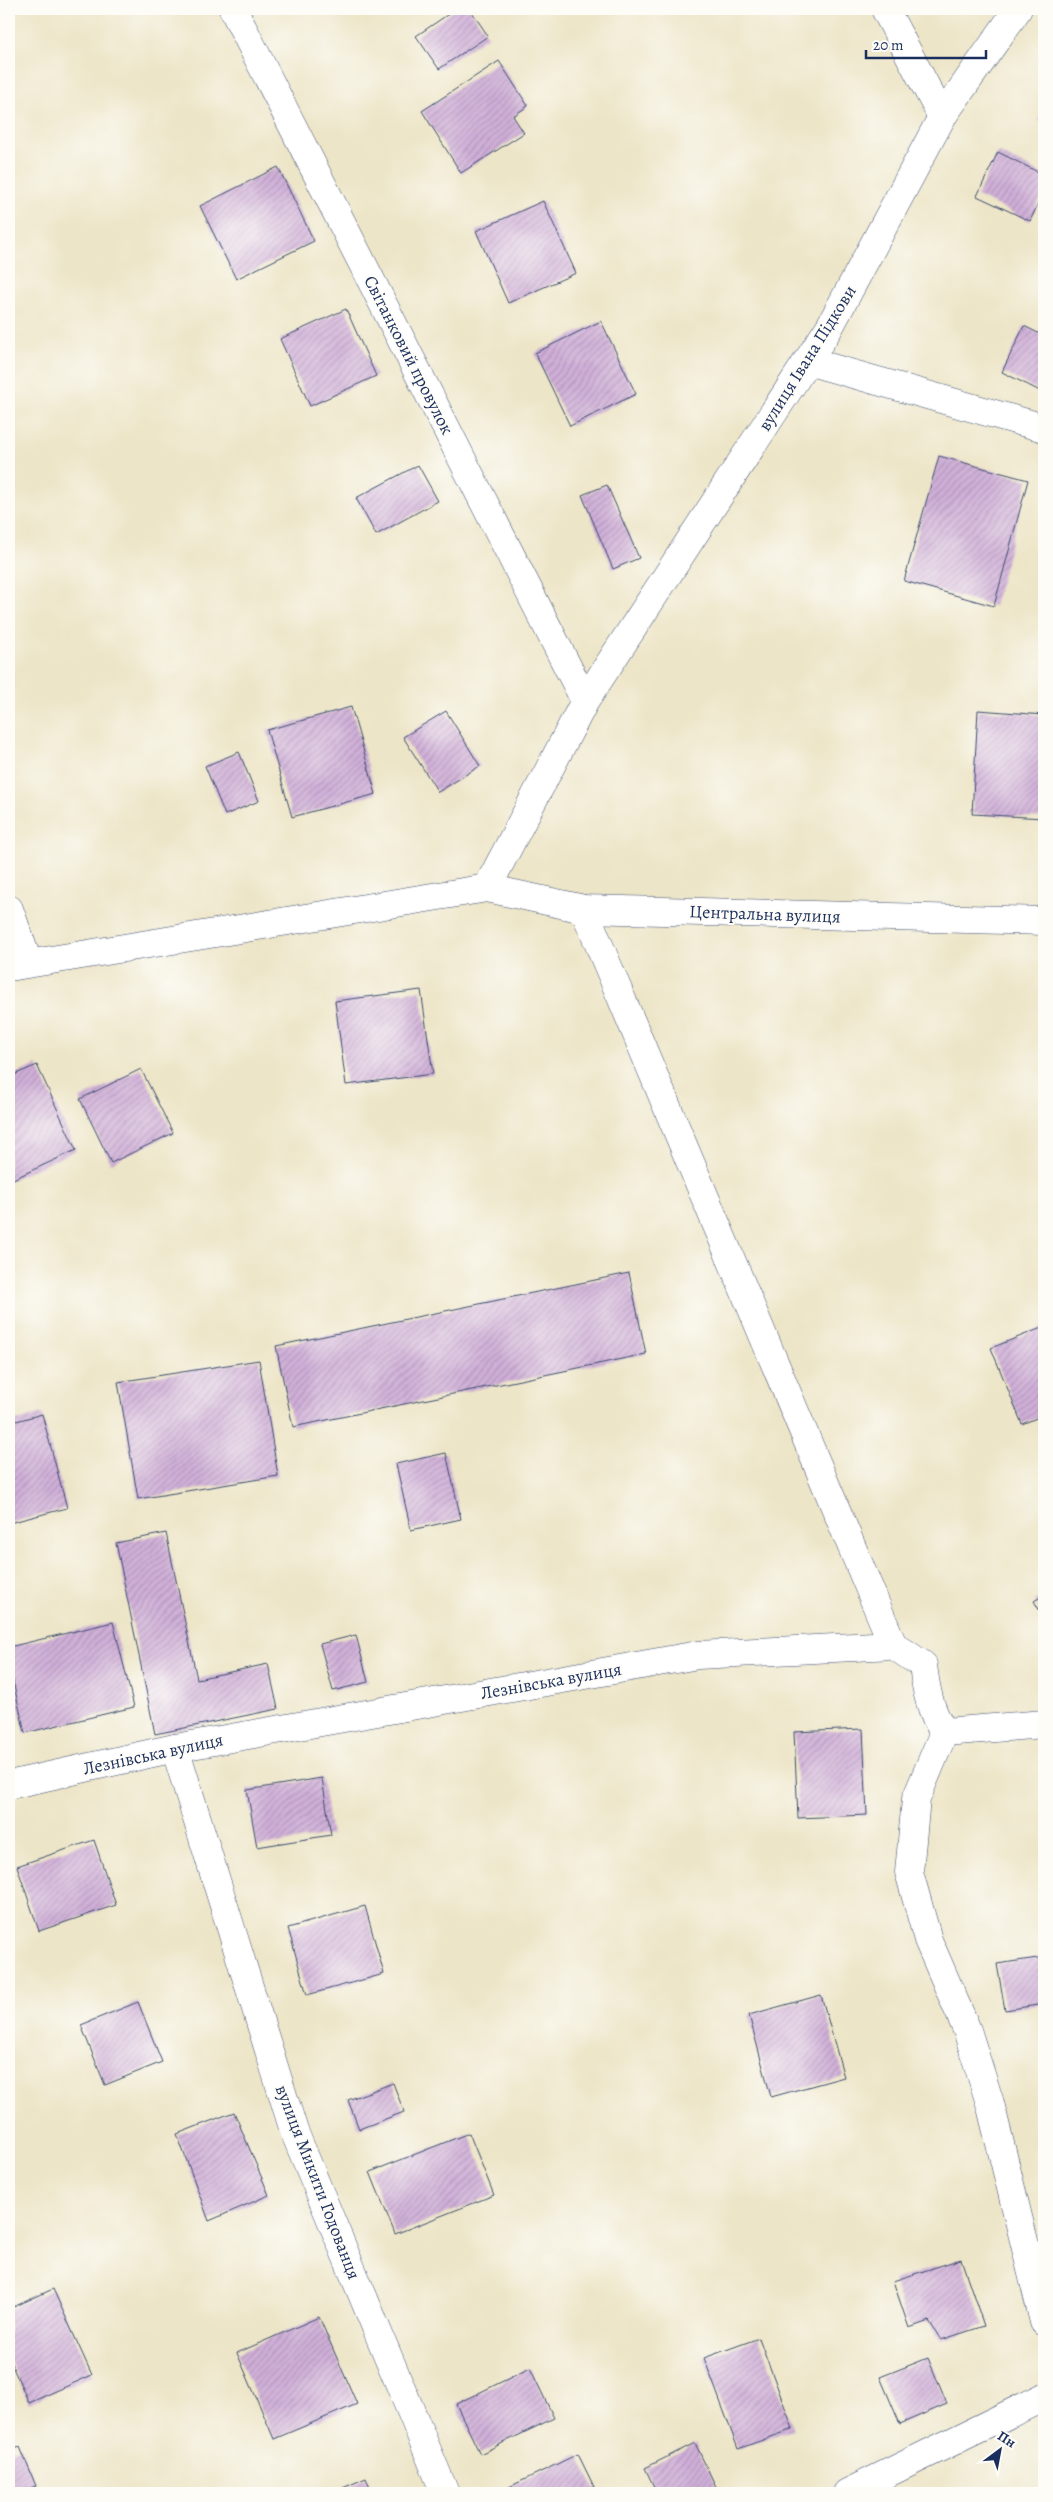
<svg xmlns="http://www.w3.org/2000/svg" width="1053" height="2502" viewBox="0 0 1053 2502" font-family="Alegreya,serif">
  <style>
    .building { fill: url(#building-hatch) }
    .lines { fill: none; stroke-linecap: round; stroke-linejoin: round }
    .minor-casing { stroke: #3a4a6e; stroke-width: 29 }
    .minor { stroke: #fff; stroke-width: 28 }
    .labels { text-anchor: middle; stroke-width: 4; stroke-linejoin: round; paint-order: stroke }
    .street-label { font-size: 18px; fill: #1b2f5e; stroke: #fdfcf7 }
  </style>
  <defs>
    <pattern id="building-hatch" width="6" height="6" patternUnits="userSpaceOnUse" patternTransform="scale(1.25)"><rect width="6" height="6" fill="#d1b0d9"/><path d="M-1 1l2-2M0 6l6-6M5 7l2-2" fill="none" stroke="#a990b3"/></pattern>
  </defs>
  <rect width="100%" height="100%" fill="#fdfcf7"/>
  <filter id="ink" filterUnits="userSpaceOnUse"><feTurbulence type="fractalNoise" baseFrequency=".02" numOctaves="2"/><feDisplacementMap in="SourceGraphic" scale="10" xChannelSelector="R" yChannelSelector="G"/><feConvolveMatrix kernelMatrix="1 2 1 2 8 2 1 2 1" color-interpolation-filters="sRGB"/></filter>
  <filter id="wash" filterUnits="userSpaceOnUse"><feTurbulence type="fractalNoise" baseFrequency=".0096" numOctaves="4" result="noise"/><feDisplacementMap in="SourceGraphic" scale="20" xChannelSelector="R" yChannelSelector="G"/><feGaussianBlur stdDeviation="1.12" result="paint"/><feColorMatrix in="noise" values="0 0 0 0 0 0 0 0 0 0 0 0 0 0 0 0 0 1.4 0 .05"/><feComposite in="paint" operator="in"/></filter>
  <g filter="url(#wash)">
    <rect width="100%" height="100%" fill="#ede5c7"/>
    <g id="blocks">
      <!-- building -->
      <g class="building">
        <path d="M456,9H470L488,36L439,69L416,36Z"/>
        <path d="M499,61L528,106L513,116L524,133L461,173L422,111Z"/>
        <path d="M1044,110V123L1038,120Z"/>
        <path d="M998,152L1044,175V191L1030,221L977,196Z"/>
        <path d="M278,167L314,241L236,279L200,206Z"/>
        <path d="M543,201L576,273L508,303L476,231Z"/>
        <path d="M346,309L376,376L310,406L280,339Z"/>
        <path d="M601,321L636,394L570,426L535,353Z"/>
        <path d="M1024,326L1044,336V393L1002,372Z"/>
        <path d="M939,456L1028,480L994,606L904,581Z"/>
        <path d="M418,465L438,501L376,535L356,498Z"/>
        <path d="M607,485L639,558L613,569L582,495Z"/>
        <path d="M351,707L376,794L292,817L267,730Z"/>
        <path d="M978,710L1044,715V818L972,814Z"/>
        <path d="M446,711L480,766L438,792L403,737Z"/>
        <path d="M239,752L259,801L225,815L205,766Z"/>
        <path d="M421,990L433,1074L346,1085L335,1001Z"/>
        <path d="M37,1065L76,1150L9,1181V1077Z"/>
        <path d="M141,1069L173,1133L111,1163L80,1099Z"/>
        <path d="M1044,1218V1237L1037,1222Z"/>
        <path d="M629,1273L646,1354L293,1427L276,1346Z"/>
        <path d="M1044,1327V1415L1022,1424L991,1348Z"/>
        <path d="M259,1360L278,1476L138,1499L118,1382Z"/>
        <path d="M42,1414L67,1508L9,1523V1423Z"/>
        <path d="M446,1453L461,1519L411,1530L396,1464Z"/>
        <path d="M166,1533L197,1679L268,1664L278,1709L155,1734L116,1543Z"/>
        <path d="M1044,1595V1618L1034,1601Z"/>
        <path d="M113,1622L134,1707L25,1733L9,1664V1647Z"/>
        <path d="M356,1635L368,1682L333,1691L320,1644Z"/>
        <path d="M863,1729L867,1815L798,1818L794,1732Z"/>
        <path d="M322,1778L331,1835L257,1847L247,1790Z"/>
        <path d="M94,1840L116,1905L39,1931L17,1866Z"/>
        <path d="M365,1906L384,1974L307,1995L288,1928Z"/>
        <path d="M1044,1957V2004L1005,2010L997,1964Z"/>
        <path d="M821,1995L844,2077L771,2097L749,2015Z"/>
        <path d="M138,2002L162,2062L105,2085L81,2025Z"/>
        <path d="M393,2083L404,2112L359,2129L348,2100Z"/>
        <path d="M234,2112L269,2195L209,2221L177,2134Z"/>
        <path d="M469,2133L494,2195L395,2234L370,2172Z"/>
        <path d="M961,2259L984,2326L941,2340L929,2321L909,2328L893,2281Z"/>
        <path d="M53,2289L92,2375L29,2403L9,2359V2309Z"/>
        <path d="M319,2317L357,2404L274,2439L237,2353Z"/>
        <path d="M759,2338L793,2429L738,2449L704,2358Z"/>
        <path d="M928,2358L947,2404L900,2424L880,2377Z"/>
        <path d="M530,2368L554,2418L480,2454L456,2404Z"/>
        <path d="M695,2443L719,2493H657L645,2468Z"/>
        <path d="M20,2447L36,2486L17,2493H9V2451Z"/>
        <path d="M578,2454L597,2493H509L507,2488Z"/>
        <path d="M366,2478L372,2493H331Z"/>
      </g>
    </g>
  </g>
  <g filter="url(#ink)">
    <use href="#blocks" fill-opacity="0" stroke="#3a4a6e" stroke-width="1"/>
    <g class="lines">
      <!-- minor casing -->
      <g class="minor-casing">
        <g id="minor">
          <path d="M233,9L585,701"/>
          <path d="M885,9L942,117"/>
          <path d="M807,361L1044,428"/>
          <path d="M487,888L585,701L829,328L942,117L1018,9"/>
          <path d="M9,909L28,962"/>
          <path d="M584,909L893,1645"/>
          <path d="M9,967L487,888L584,909L1044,921"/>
          <path d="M944,1732L916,1799L909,1872L928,1940L967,2030L990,2103L1044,2322"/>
          <path d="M175,1748L294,2131L445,2493"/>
          <path d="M9,1785L175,1748L698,1655L893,1645L923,1665C926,1690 930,1711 944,1732L1044,1724"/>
          <path d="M847,2493L1044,2397"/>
        </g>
      </g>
      <!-- minor -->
      <use href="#minor" class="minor"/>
    </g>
  </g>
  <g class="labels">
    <!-- street labels -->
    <g class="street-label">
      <text transform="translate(409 355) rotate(63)" y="6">Світанковий провулок</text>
      <text transform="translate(807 358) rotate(-58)" y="6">вулиця Івана Підкови</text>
      <text transform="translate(765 914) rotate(2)" y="6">Центральна вулиця</text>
      <text transform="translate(551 1681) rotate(-10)" y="6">Лезнівська вулиця</text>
      <text transform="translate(153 1754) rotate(-12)" y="6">Лезнівська вулиця</text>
      <text transform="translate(318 2182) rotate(69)" y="6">вулиця Микити Годованця</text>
    </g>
  </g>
  <!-- margin -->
  <rect width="1053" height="2502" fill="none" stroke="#fdfcf7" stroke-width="30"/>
  <!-- north arrow -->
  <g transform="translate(1000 2450) rotate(32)" stroke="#fdfcf7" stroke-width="4" paint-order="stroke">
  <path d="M0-4L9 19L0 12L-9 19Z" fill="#1b2f5e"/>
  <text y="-8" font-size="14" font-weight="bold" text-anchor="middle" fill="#1b2f5e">Пн</text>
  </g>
  <!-- scale -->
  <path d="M866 50v8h120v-8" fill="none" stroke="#1b2f5e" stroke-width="2.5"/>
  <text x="873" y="50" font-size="15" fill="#1b2f5e" stroke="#fdfcf7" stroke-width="4" paint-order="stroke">20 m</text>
</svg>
